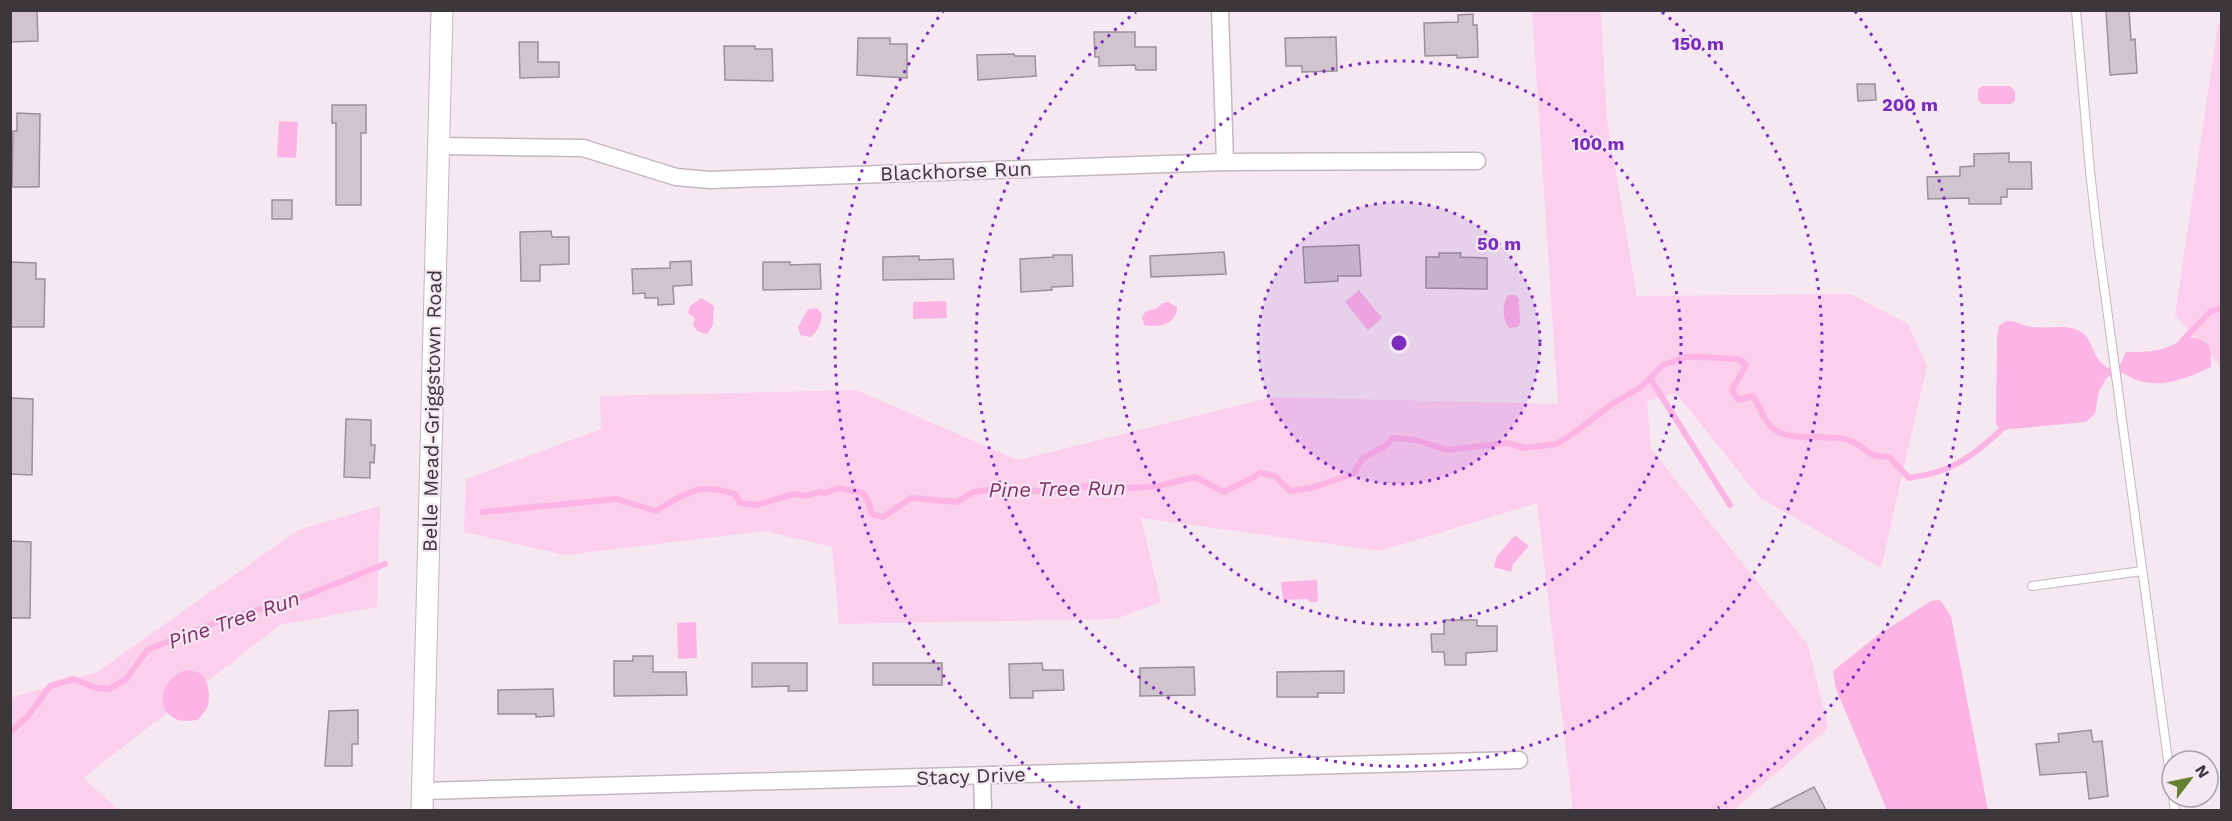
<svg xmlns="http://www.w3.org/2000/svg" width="2232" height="821" viewBox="0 0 2232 821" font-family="'Work Sans',sans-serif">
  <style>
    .green { fill: #fcd0ed }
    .water { fill: #fcb4e5 }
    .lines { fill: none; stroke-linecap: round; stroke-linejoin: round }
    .stream { stroke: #fcb4e5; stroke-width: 6 }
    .building { fill: #d1c4cc; stroke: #9d9199; stroke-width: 1.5 }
    .service-casing { stroke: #c4b7bf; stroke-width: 10 }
    .minor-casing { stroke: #c4b7bf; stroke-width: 19 }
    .tertiary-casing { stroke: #c4b7bf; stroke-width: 23 }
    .service { stroke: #fff; stroke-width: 8 }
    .minor { stroke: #fff; stroke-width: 16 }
    .tertiary { stroke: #fff; stroke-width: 21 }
    .ring { fill: none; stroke: #7b2cbf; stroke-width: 3; stroke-dasharray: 3 6 }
    .labels { text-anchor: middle; stroke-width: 4.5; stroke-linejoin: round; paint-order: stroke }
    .street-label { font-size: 20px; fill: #3c373b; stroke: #f5e8f1 }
    .water-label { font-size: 21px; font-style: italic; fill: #7f2e6a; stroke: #f5e8f1 }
    .centre { fill: #7b2cbf; stroke: #f5e8f1; stroke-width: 3 }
    .ring-label { font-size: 18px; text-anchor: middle; font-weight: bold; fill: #7b2cbf; stroke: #f5e8f1; stroke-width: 4.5; stroke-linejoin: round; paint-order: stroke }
  </style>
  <rect width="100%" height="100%" fill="#f5e8f1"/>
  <!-- green -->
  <g class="green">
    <path d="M1532,11H1601L1607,120L1637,296L1851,294L1908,324L1927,366L1881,568L1759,497L1676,393L1647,401L1651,449L1808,645L1828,728L1734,810H1573L1537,503L1380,551L1141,518L1161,602L1116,619L839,624L832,547L765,531L566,555L464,532L466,479L601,429L600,396L856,390L1018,460L1272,397L1558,404Z"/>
    <path d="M2221,23V367L2175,315L2218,24Z"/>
    <path d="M380,506L377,607L280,625L83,778L119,810H11V698L97,672L298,530Z"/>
  </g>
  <!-- water -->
  <g class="water">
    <path d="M1982,86H2010L2015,91V100L2011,104H1982L1978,100V90Z"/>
    <path d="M279,121L298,122L296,158L277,157Z"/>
    <path d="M1359,290L1382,318L1368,330L1345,302Z"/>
    <path d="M1508,295H1515L1519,299L1520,323L1518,327L1509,328C1502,320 1502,303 1508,295Z"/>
    <path d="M702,298L714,306L713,325L707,334C700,333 697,331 693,326L695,318L688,313L690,306Z"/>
    <path d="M946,301L947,318L913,319V302Z"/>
    <path d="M1168,302L1177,307C1177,325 1158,328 1144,325L1142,317L1146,311L1156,309L1163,303Z"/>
    <path d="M817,308L822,314C821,323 817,333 810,337L800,335L798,327L808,309Z"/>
    <path d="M2006,321C2020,321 2021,326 2033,327C2048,329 2072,323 2084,334C2094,344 2093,359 2108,368L2121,363L2126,352C2148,352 2169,352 2185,336C2208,340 2212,342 2211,367C2184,380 2151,393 2124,373L2107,377L2099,391L2095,414L2086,422L2001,430L1996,424L1997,336L1999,326Z"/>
    <path d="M1515,535L1529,546L1513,564L1511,572L1494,567L1497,556Z"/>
    <path d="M1317,580L1318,602H1309L1308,599L1283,600L1281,582Z"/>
    <path d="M1940,600L1951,616L1988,810H1887L1836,689L1833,671L1878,635L1931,601Z"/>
    <path d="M696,622L697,658L678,659L677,623Z"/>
    <path d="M186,670C191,671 197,671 201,674C209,681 211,699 207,708C205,712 201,716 198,720C190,721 180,722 174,718C151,704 166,676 186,670Z"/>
  </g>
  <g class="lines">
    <!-- stream -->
    <g class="stream">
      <path d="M2182,341L2211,311L2222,308"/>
      <path d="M1650,378L1730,505"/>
      <path d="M483,512L617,499L656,511C688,492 698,482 735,494L740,503L756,505L794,494L806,496L819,492L826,493L839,488L863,493L868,501L872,514L883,517L911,498L957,502L973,492L1004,488L1047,492L1087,486L1133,488L1158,486L1195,477L1224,492C1236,484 1249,482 1260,473L1275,476L1290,491L1311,488L1353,474L1363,458L1384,447L1393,438L1416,440L1447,450L1507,443L1525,448L1556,444L1577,431L1612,404L1641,387L1663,365L1686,357H1701L1738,359L1746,365L1732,390L1738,400L1753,396C1761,407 1763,422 1775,430C1787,440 1823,436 1838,438C1852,439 1861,447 1871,454C1876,457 1883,456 1889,457L1909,478C1918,476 1928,475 1937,472C1962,465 1988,443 2006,425"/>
      <path d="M10,732L28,716L50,686L74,679L96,688L109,689L126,679L147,650L227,618L295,600L385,564"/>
    </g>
  </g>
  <!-- building -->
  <g class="building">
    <path d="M13,10H37L38,41L11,42V13Z"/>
    <path d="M2106,10H2129L2131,40L2135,39L2137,73L2110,75Z"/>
    <path d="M1473,14V25H1477L1478,57L1457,58V55L1425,56L1424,23L1458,22V15Z"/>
    <path d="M1094,32H1135V47H1156V70H1136L1135,65L1099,66V57H1095Z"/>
    <path d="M1336,37L1337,71L1302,72V66H1286L1285,38Z"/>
    <path d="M858,38H890V44H907V78L857,75Z"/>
    <path d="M519,42H538V62H559V77L520,78Z"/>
    <path d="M724,46H755V49H772L773,81L725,80Z"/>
    <path d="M1014,54L1015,56H1035L1036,76L978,80L977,55Z"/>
    <path d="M1857,84H1875L1876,100L1858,101Z"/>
    <path d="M332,105H366V133H361V205H336V123H332Z"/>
    <path d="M17,113L40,114L39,187H12L13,131H17Z"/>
    <path d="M2009,153V162H2031L2032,189H2007V197H2001V204H1969V198L1928,199L1927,177L1960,176V167L1974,166V154Z"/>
    <rect x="272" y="200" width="20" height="19"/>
    <path d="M551,231L552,237H569V264L540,265V281H521L520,232Z"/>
    <path d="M1359,245L1361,276H1338V281L1305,283L1303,247Z"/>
    <path d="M1224,252L1226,274L1151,277L1150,256Z"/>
    <path d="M1439,253H1461L1460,257L1487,258V289L1426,288V257H1439Z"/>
    <path d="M1053,255H1072L1073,286L1052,287V290L1021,292L1020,259L1053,257Z"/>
    <path d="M919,256V260L953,259L954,279L883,280V257Z"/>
    <path d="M691,261L692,285L673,286L674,304L658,305V298H645V293L633,294L632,269L670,268V262Z"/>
    <path d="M10,262L36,263V279H45L44,327H10Z"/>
    <path d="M763,262H790V265L820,264L821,289L763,290Z"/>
    <path d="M11,398L33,399L32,475L10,474Z"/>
    <path d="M346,419L371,420V445H375L374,463L370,462V478L344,477Z"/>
    <path d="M10,541L31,542L30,618H10Z"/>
    <path d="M1444,620H1477V626H1497V651L1466,653V665H1445L1444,652H1432L1431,634H1444Z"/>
    <path d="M633,656H653V672H686L687,695L614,696V661H633Z"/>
    <path d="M752,663H807V691H788L789,686L752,687Z"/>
    <rect x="873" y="663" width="69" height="22"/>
    <path d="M1042,663L1043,670H1063L1064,690L1033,691V698H1010L1009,664Z"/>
    <path d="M1194,667L1195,695L1140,696V668Z"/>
    <path d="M1344,671V693H1318V697H1277V672Z"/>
    <path d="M553,689L554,716L536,717V714H498V690Z"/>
    <path d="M358,710V744H352V766H325L329,711Z"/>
    <path d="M2091,730L2093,742L2102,741L2108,796L2089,799L2086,772L2040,775L2036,744L2059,742L2058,734Z"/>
    <path d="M1814,787L1826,810H1769Z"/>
  </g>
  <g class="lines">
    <!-- service casing -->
    <g class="service-casing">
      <g id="service">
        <path d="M2076,10L2090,171L2098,242L2172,790"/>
        <path d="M2032,586L2142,571"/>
        <path d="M2173,797L2175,810"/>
      </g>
    </g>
    <!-- minor casing -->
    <g class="minor-casing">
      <g id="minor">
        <path d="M1220,10L1225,162"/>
        <path d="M439,146L583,148L676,177L710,180L1225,162L1477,161"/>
        <path d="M982,776L983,810"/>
        <path d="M423,791L1519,760"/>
      </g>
    </g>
    <!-- tertiary casing -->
    <g class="tertiary-casing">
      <path id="tertiary" d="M422,810L442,10"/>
    </g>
    <!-- service -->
    <use href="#service" class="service"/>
    <!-- minor -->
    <use href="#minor" class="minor"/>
    <!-- tertiary -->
    <use href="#tertiary" class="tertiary"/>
  </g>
  <!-- distance rings -->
  <circle cx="1399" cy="343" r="141" fill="#7b2cbf" fill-opacity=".12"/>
  <g class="ring">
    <circle cx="1399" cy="343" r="141"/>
    <circle cx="1399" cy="343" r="282"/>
    <path d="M1662 12A423 423 0 1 1 1136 12"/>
    <path d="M1080 808A564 564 0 0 1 943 11M1855 11A564 564 0 0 1 1718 808"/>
  </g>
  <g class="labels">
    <!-- street labels -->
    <g class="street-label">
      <text transform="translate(956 171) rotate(-2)" y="7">Blackhorse Run</text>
      <text transform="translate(432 411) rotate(-89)" y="7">Belle Mead-Griggstown Road</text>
      <text transform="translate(971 776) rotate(-2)" y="7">Stacy Drive</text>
    </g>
    <!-- water labels -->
    <g class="water-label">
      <text transform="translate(1057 489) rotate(-1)" y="7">Pine Tree Run</text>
      <text transform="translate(234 620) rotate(-19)" y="7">Pine Tree Run</text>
    </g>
  </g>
  <circle cx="1399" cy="343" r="9" class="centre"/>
  <g class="ring-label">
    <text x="1698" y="50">150 m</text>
    <text x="1910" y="111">200 m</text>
    <text x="1598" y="150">100 m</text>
    <text x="1499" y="250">50 m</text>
  </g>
  <!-- border -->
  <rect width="2232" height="821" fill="none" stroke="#3c373b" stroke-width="24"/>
  <!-- north arrow -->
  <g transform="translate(2190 779) rotate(58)"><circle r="28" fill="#f5e8f1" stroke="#aba1a8" stroke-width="1.5"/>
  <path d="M0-4.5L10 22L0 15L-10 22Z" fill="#668033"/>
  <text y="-9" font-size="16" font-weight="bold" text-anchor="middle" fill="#3c373b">N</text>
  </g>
</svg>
